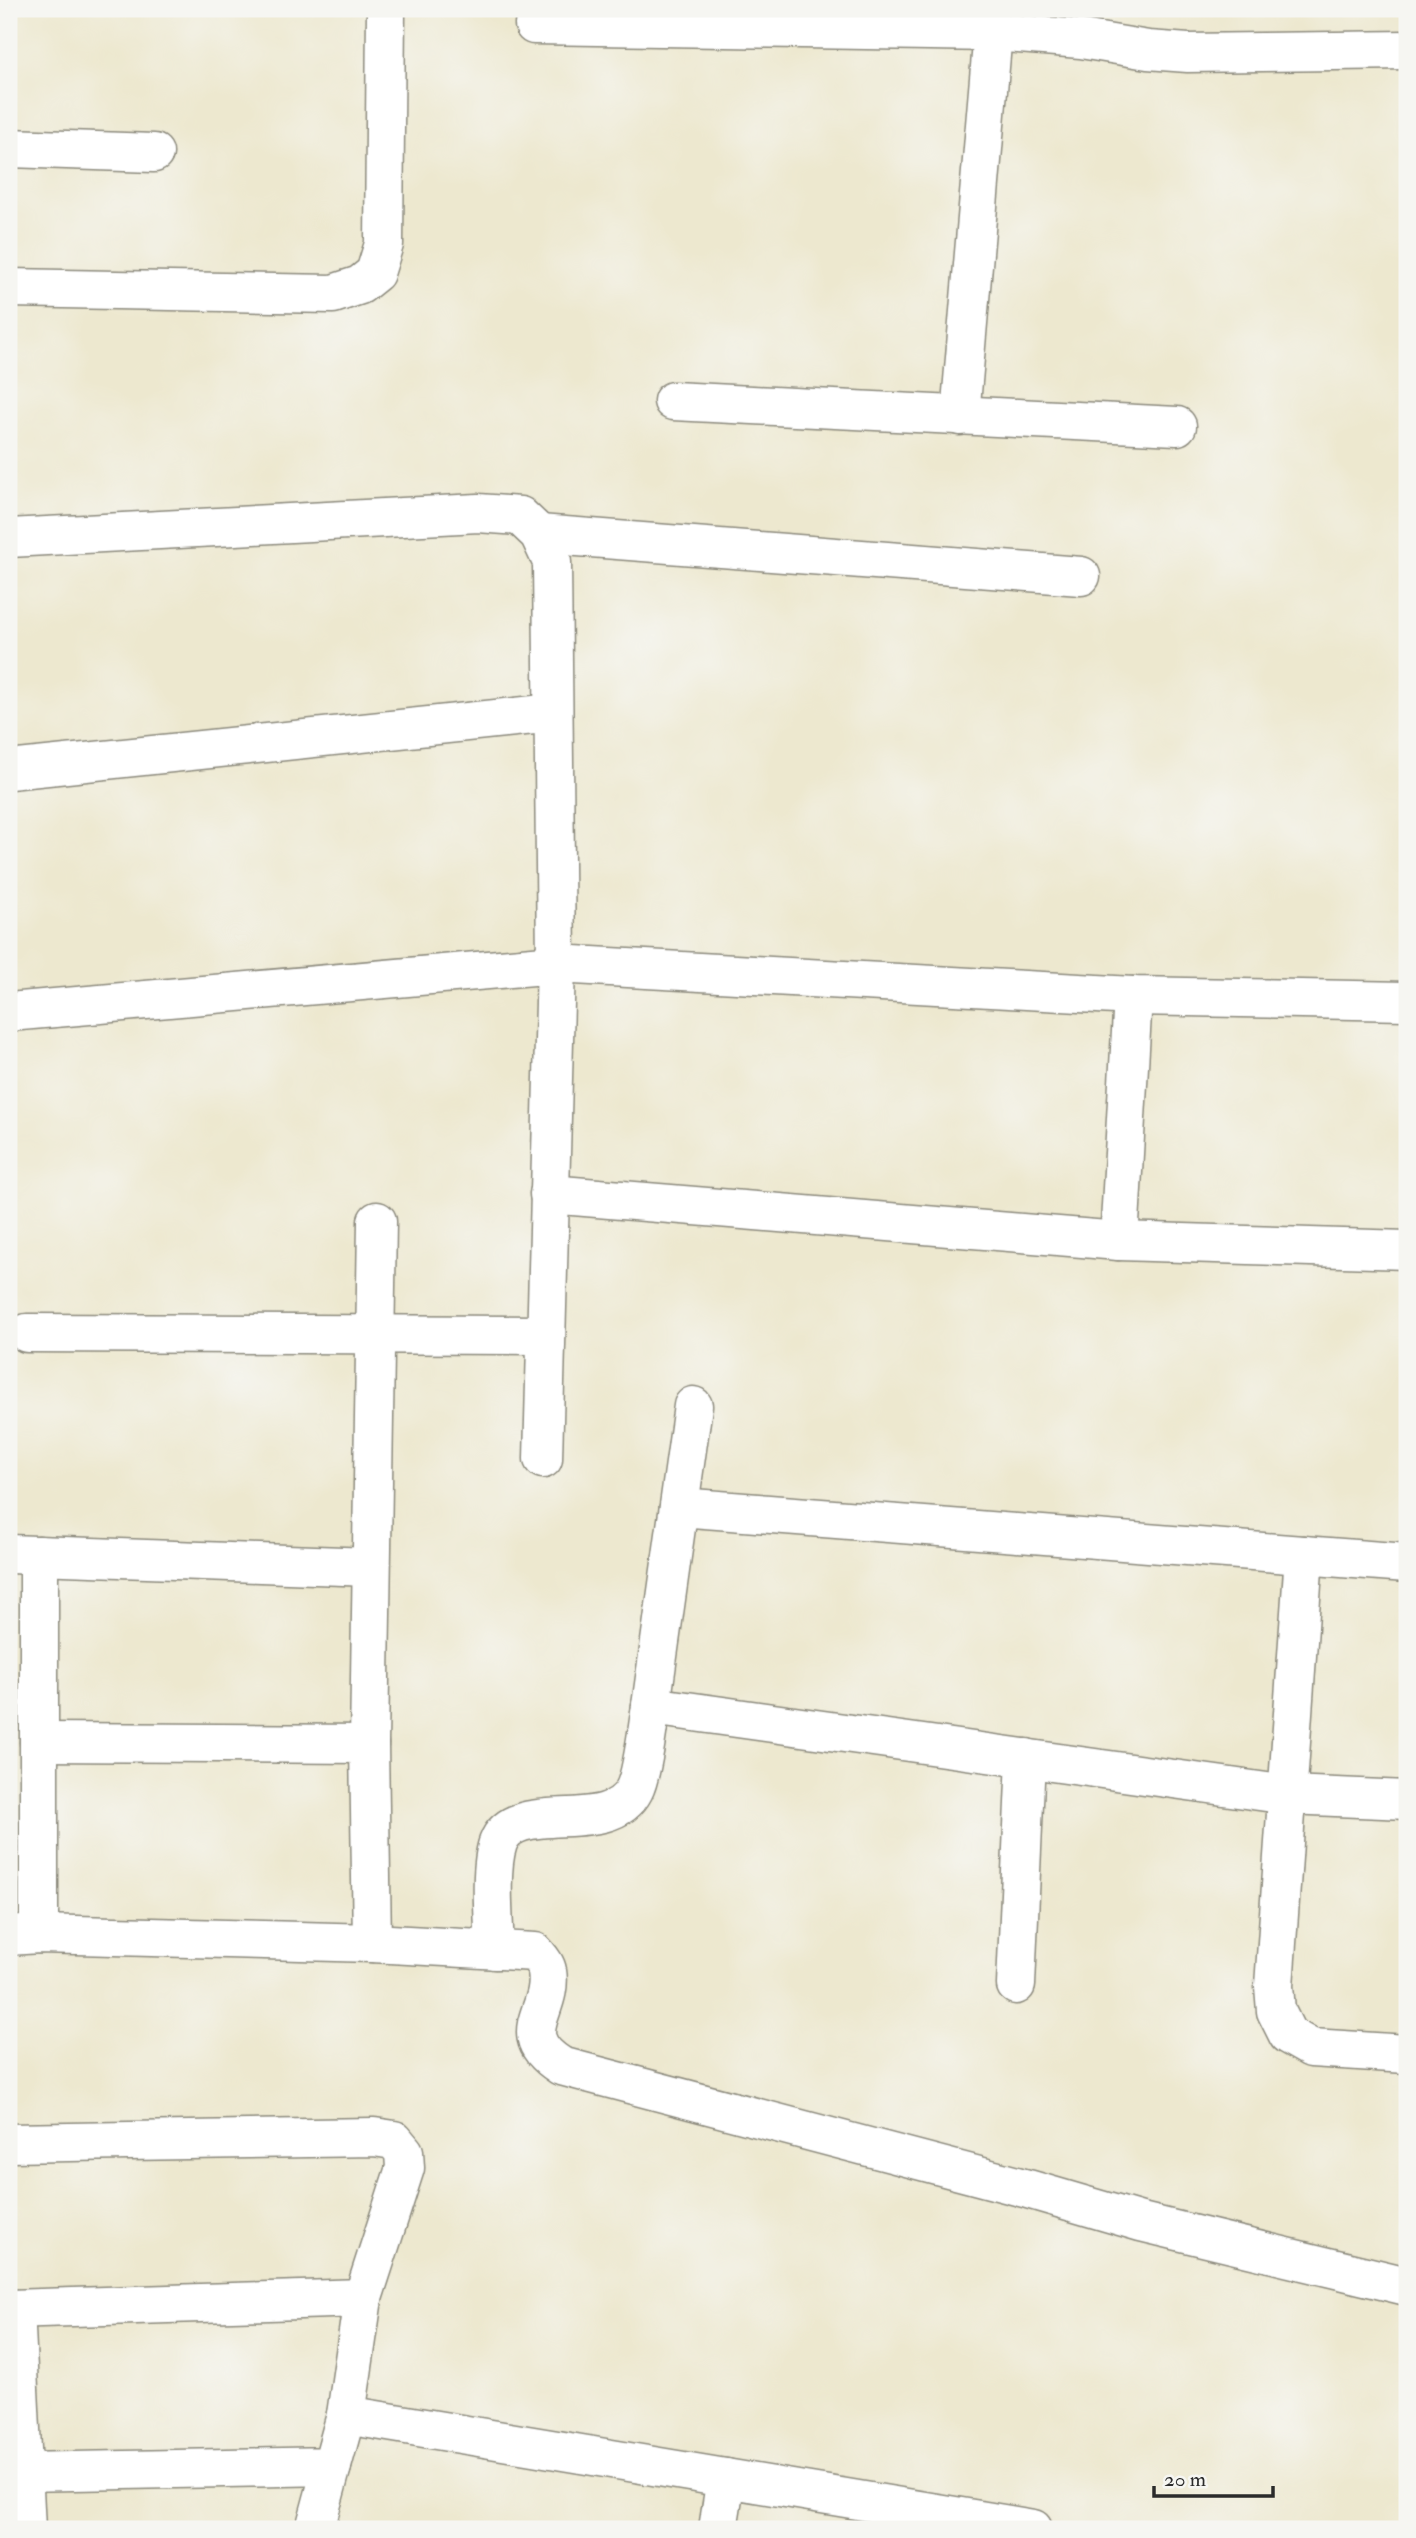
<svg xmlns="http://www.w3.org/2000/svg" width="1416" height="2538" viewBox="0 0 1416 2538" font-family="'IM FELL Double Pica',serif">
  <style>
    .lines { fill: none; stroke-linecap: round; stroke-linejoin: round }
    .minor-casing { stroke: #8c8a7d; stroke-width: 41 }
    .minor { stroke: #fff; stroke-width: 38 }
  </style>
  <rect width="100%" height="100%" fill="#f6f6f2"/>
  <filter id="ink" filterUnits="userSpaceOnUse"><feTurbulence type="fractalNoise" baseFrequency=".0143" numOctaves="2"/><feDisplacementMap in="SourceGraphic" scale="14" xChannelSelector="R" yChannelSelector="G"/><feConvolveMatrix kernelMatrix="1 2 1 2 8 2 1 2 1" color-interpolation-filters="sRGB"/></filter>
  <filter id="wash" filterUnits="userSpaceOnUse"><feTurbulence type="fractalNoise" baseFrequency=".00686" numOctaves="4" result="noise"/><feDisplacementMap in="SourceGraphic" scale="28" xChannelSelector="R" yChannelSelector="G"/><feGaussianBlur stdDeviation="1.57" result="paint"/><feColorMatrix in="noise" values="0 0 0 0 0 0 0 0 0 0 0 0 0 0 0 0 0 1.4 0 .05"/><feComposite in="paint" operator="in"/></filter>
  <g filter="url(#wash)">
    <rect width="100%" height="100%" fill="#ede8cf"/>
  </g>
  <g filter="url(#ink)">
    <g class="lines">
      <!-- minor casing -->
      <g class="minor-casing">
        <g id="minor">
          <path d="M534,25L993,32L1081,39L1148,50L1188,53L1407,50"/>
          <path d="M9,148L154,153"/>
          <path d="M9,288L333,294L360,285L375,273L384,244L386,9"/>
          <path d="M673,401L1177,426"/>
          <path d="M960,416L993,32"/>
          <path d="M539,534L1081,576"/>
          <path d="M9,538L478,513L520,516L539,534L552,562L556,964L1133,996L1407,1001"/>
          <path d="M9,770L553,713"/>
          <path d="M9,1012L556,964L543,1459"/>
          <path d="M549,1194L1119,1241L1407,1250"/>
          <path d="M1119,1241L1133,996"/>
          <path d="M27,1333L546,1335"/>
          <path d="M679,1507L1407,1563"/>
          <path d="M9,1554L371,1567"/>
          <path d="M1304,1555L1274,1986L1276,2011L1288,2035L1311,2048L1407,2054"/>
          <path d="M651,1706L693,1406"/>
          <path d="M39,1742L369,1744"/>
          <path d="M39,1934V1555"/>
          <path d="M9,1936L39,1934L372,1943L535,1952C539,1957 546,1964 547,1971C554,2012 510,2033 561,2066L1028,2189L1141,2222L1407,2286"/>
          <path d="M372,1943L369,1744L377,1221"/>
          <path d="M495,1950C494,1920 489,1869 498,1843C515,1796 609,1839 634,1790C642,1775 648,1726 651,1706L1288,1795L1407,1800"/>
          <path d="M1016,1985L1026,1758"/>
          <path d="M9,2143L374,2137L394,2140L404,2152L405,2168L363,2298L346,2415"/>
          <path d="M9,2309L363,2298"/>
          <path d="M15,2309L26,2529"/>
          <path d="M23,2472L332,2466L346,2415L1033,2529"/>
          <path d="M315,2529L332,2466"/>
          <path d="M718,2529L726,2478"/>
        </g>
      </g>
      <!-- minor -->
      <use href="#minor" class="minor"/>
    </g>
  </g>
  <!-- margin -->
  <rect width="1416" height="2538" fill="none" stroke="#f6f6f2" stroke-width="35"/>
  <!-- scale -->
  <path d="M1154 2486v10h119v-10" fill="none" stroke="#2b2b2b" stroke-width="3.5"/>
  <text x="1164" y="2486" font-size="21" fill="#2b2b2b" stroke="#f6f6f2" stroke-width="5" paint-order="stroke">20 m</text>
</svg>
